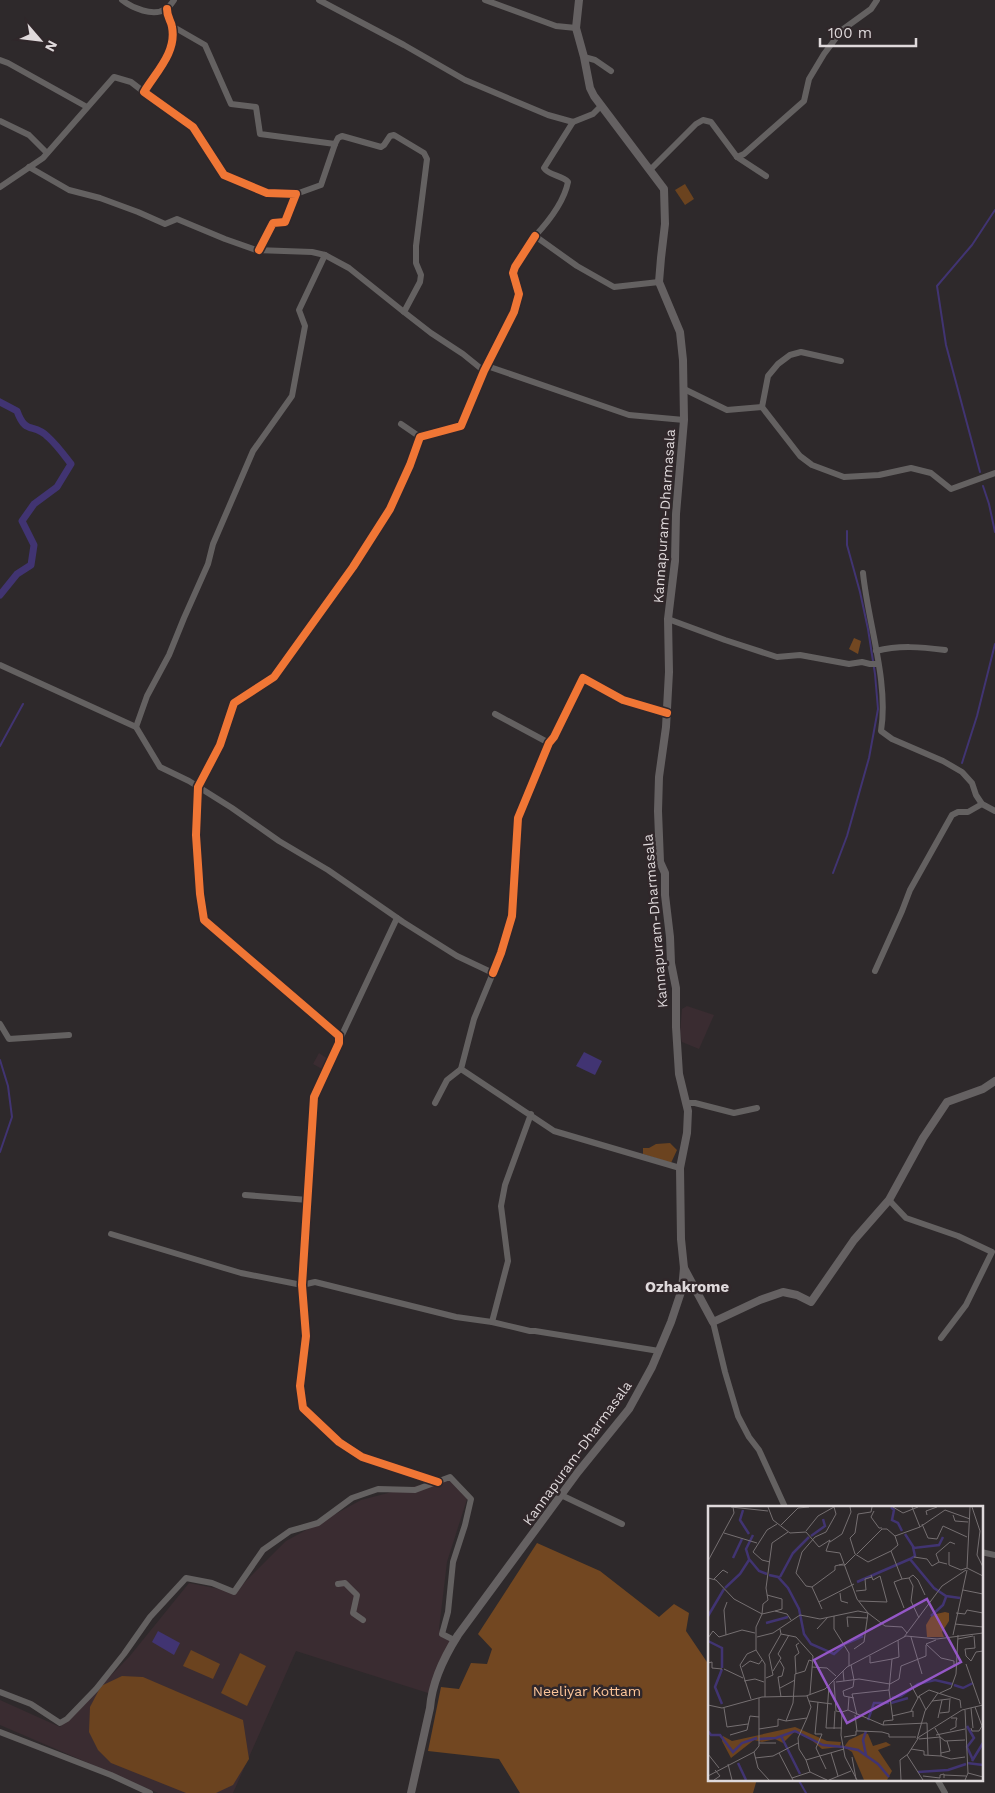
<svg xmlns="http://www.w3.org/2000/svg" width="995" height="1793" viewBox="0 0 995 1793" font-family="'Work Sans',sans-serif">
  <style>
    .built { fill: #3a2c31 }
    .green { fill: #6b431f }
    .forest { fill: #724721 }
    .water { fill: #413472 }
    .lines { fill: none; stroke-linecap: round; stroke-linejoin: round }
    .stream { stroke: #413472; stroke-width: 2 }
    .canal { stroke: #413472; stroke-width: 7 }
    .minor { stroke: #646161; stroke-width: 6 }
    .major { stroke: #656162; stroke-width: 8 }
    .cycleway-casing { stroke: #30272a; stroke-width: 11 }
    .cycleway { stroke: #f07635; stroke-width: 8 }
    .labels { text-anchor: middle; stroke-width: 5; stroke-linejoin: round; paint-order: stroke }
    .street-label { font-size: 14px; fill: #dfd9db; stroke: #30272a }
    .park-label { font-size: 14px; fill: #fdc69a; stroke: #30272a }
    .neighbourhood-label { font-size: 15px; font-weight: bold; fill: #dfd9db; stroke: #30272a }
    .inset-river { fill: none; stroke: #413472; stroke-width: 2.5 }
    .inset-road { fill: none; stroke: #756f71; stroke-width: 1 }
    .view { fill: #9457c6; fill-opacity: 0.15; stroke: #9457c6; stroke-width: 2.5 }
    .inset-edge { fill: none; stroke: #dfd9db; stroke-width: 2.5 }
  </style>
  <rect width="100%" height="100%" fill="#2e292b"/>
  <!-- built -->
  <g class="built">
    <path d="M687,1006L714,1015L699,1049L682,1042L680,1033L682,1009Z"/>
    <path d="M319,1053L328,1059L322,1069L313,1064Z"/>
    <path d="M450,1477L468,1496L447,1562L439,1629L454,1640L431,1694L296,1651L233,1793H158L0,1725V1700L60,1727L129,1657L189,1583L235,1592L286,1541L361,1500Z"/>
  </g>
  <!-- green -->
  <g class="green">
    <path d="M685,184L694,199L685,205L675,190Z"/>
    <path d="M670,1143L677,1150L671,1163L643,1154V1148H649L656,1144Z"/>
    <path d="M191,1650L220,1664L213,1679L183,1666Z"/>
    <path d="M240,1653L266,1666L247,1706L221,1693Z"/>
    <path d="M122,1676L143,1677L243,1720L249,1759L233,1785L216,1793H186L111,1763L98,1750L89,1732L90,1707L101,1686Z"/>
  </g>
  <!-- forest -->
  <g class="forest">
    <path d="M854,638L861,641L858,654L849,649Z"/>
    <path d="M537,1543L600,1571L659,1617L674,1604L689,1613L686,1631L709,1665V1779H757L753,1793H520L499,1759L428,1751L441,1687L459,1689L471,1663L487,1664L492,1649L478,1634Z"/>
  </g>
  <!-- water -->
  <g class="water">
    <path d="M584,1052L602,1061L595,1075L576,1066Z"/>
    <path d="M158,1631L180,1643L174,1655L152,1642Z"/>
  </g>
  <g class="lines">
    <!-- stream -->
    <g class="stream">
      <path d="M980,472L946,345L937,286L972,245L995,210"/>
      <path d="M983,486L989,504L995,532"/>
      <path d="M0,746L23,704"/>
      <path d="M962,763L977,716L995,644"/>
      <path d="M833,873L847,836L869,758L878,709L875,674L868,629L860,592L847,545V531"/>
      <path d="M0,1060L8,1086L12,1117L0,1152"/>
      <path d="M798,1779L806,1793"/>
    </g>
    <!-- canal -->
    <path class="canal" d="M0,402L17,411C26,436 33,422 48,437C57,445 64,455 71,464L57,487L34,504L22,521L34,545L31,565L17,574L0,595"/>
    <!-- minor -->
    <g class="minor">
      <path d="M122,0C132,8 153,17 166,9C169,7 172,3 174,0"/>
      <path d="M319,0L404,45L465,80L548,115L573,122L593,114L601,106"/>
      <path d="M485,0L556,26L576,28"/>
      <path d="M167,9C167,18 171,20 172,27C177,52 156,72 144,92L193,127L224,175L267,193L296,194L285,222L273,223L259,250"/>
      <path d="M172,26L205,45L231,104L256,107L260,134L335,144"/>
      <path d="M584,57L595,60L611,71"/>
      <path d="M0,60L8,63L87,107"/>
      <path d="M0,121L29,135L47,153"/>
      <path d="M573,122L544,168C549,176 562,175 568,182C564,202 549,221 535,236L577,266L614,287L659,282"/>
      <path d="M737,157L766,176"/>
      <path d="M29,167L69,190L100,198L138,212L165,224L177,219L225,239L256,250L312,252L325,255L299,310L305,326L292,396L253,451L213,544L208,564L184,618L169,655L147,696L136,727"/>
      <path d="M650,170L696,124L703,120L711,122L737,157L744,154L804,101L809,79L824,54L842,30L871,9L877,0"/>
      <path d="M0,187L43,158L114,77L131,82L144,92"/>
      <path d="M296,194L321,185L335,144L338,138L342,136L381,147L384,145L390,136L394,135L424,153L427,159L416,246V263L421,275L420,282L404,312L431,333L463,354L484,371"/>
      <path d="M325,255L349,268L404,312"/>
      <path d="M487,366L629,415L684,420"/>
      <path d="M684,389L727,410L762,407L800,456L812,465L844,477L879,475L911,468L931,473L951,489L995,473"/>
      <path d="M762,407L768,376L778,364L790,355L801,352L841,361"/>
      <path d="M401,424L420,437"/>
      <path d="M863,573C868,623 889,682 881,731L892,739L943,761L962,772L972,783L976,795L982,804L995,811"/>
      <path d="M668,619L725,640L777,657L800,655L849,664L862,662L870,664H878"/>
      <path d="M876,651C899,645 921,647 945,650"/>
      <path d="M0,665L136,727L160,767L189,781L232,808L279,841L328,870L403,922L457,956L493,973L474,1019L461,1069L554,1131L680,1168"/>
      <path d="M495,714L549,743"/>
      <path d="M875,971L902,911L910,890L952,815L958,812H968L982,804"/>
      <path d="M493,973L501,953L512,916L518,818L549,743L554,737L583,678L623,700L667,713"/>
      <path d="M0,1024L9,1039L69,1035"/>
      <path d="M340,1039L397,918"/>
      <path d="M435,1103L447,1080L461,1069"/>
      <path d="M686,1103H695L734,1113L757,1108"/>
      <path d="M245,1195L308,1200"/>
      <path d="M889,1200L906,1218L958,1236L992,1252L966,1305L941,1338"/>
      <path d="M111,1234L241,1273L302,1285L315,1282L456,1317L492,1322L530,1331H535L659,1351"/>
      <path d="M492,1322L508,1261L501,1206L505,1185L531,1114"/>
      <path d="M713,1322L725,1372L738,1416L749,1437L759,1450L785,1507"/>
      <path d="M438,1482L362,1457L339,1442L303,1408L300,1386L306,1336L302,1285L314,1097L339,1043V1036L204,920L200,894L196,835L198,787L220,745L234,703L274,677L353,567L390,509L410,465L420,437L461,426L484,371L514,312L519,294L513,273L515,267L535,236"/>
      <path d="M561,1495L622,1524"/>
      <path d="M981,1552L995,1555"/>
      <path d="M338,1584L345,1583L357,1595L353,1613L363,1620"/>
      <path d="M0,1692L31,1704L60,1723L67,1719L96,1689L124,1654L150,1617L186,1578L212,1583L234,1592L263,1550L290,1531L318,1523L352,1498L378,1489L415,1490L450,1477L471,1499L465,1525L453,1562L448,1612L442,1634L454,1640"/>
      <path d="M0,1732L111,1775L150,1793"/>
      <path d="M937,1779L945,1793"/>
    </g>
    <!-- major -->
    <g class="major">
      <path d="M684,1268L713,1322L760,1300L783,1292L797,1295L811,1302L854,1240L889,1200L923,1138L947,1102L983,1089L995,1081"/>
      <path d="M411,1793L430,1708C432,1681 444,1657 458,1635L578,1472L629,1409L652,1367L671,1322L682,1289L684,1268L681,1239L680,1168L687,1133L688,1111L679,1074L676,1027V988L671,963L670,937L665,895V873L660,862L658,811L659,777L666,727L669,672L668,619L675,561L676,514L684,420L683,360L680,332L659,282L661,258L665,224L664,189L594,96L590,88L584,57L576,28L579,0"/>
    </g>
    <!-- cycleway casing -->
    <g class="cycleway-casing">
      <g id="cycleway">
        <path d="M167,9C167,18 171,20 172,27C177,52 156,72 144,92L193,127L224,175L267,193L296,194L285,222L273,223L259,250"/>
        <path d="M493,973L501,953L512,916L518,818L549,743L554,737L583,678L623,700L667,713"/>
        <path d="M438,1482L362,1457L339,1442L303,1408L300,1386L306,1336L302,1285L314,1097L339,1043V1036L204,920L200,894L196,835L198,787L220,745L234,703L274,677L353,567L390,509L410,465L420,437L461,426L484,371L514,312L519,294L513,273L515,267L535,236"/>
      </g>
    </g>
    <!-- cycleway -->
    <use href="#cycleway" class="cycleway"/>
  </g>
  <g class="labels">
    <!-- street labels -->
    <g class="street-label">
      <text transform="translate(664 516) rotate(-86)" y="5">Kannapuram-Dharmasala</text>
      <text transform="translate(655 921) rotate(-95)" y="5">Kannapuram-Dharmasala</text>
      <text transform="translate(577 1453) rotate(-54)" y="5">Kannapuram-Dharmasala</text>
    </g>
    <!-- park labels -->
    <g class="park-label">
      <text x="587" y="1696">Neeliyar Kottam</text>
    </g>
    <!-- neighbourhood labels -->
    <g class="neighbourhood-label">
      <text x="687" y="1292">Ozhakrome</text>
    </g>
  </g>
  <!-- overview -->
  <g transform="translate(708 1506)">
    <rect width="275" height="275" fill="#2e292b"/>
    <path d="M87,221L119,235L133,236L132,241L114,243L100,231L86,226L75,237L67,233L54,236L46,234L23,252L14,235L15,230L24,235ZM156,227L160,228L165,240L178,236L183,239L170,244L184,265L179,274H156L144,246L136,241L141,234Z" fill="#6b431f"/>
    <path d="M237,106L241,107V115L234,126L236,131H219L218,119L224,109Z" fill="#724721"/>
    <path class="inset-river" d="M183,1L186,4L184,14L190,17L194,25M35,4L32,14L41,28M197,28L206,42L231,39L235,31M45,29L38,43L41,53L51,65L59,68M103,30L117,20L115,13M205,41L207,50L202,53L226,82L238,90L252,92M25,52L34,33M61,69L70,71L80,82L91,103L96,128L103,138L126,148L136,139M72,71L85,47L101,31M149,76L202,53M17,82L32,68L41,54M0,110L16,83M223,110L235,99L238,91M58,117L80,111M0,135L14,142V162M137,138L155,130M14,163L7,181L14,198M246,179L255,182L265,177M184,192L193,190L210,178L227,174L244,178M183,197L200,192M160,214L166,197H181M259,220L266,232L259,241L265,254M0,225L3,229H12L25,246L34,237L49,232M73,230L92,268M51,233L68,232L87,225L115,239L135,241M135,241L150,244L170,258L181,271M158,249L155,234L158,225M264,255L275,237M30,257L38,274M259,257L275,259M210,266L240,264L258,258"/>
    <path class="inset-road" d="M23,1L60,5M60,1L65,14L82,27L98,26L111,41L122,34L118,45L132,47L149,93L160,107L177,120L194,121L199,127L196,131M126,1L128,8L118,26L107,31L94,46L88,67L98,80L104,81L127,64V60L135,58M164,1L163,6L150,8L147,27L142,32L147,48L160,56L183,45L194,73L201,72L205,80L203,95L211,112M185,1L195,7L210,1M204,1L212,21L237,4L262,13M264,1L272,25L269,49L275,61M166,5L163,11L171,22H174M219,9L218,5L229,1M245,9L247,15L260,16M214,18L220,32L229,33L235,20L259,31M73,19L90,2L101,1M98,25L110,10L126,1M80,26L64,37L58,82L60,94L55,98L54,108L67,105L79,108L83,114M16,27L49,37M122,36L134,28L143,6L142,1M183,45L190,39L187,30L212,21M241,46V59L253,64L259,62L262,1M149,48L174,23H179L187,30M206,51L219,53L224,60L231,56L239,58M0,55L26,7L25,1M62,56L54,54L45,46L59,24L69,18M231,56L228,48L242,36L247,38M131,59H137L147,49M259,62L275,70M0,72L8,74L26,93L54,108L48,121V144L57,158V191M201,72L205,69L210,74L217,89M6,73L15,64L20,67M194,73L186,76L196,102M104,81L114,103M255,84L275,88M148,85L158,84L157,73L164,71M132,87L133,95L140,97M59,89L74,93V103L67,105M151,95L179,96L172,70L165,74L163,69M111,96L146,78M248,107L257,108L259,104L275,107M126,110V123L141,147V160M247,118L275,121M140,121L139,111L159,112M109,123L120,111M199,127L234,80L258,64M73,128L88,131L105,150L102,188M18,129L16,104L19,96M245,129L259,64M49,131L65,127L92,109L112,113L150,105L160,107L156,136L146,143M203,131L214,168M0,132L5,125L11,131L34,124L47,127M250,133L265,130M228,134L218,138L233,152L246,155V160L249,159M162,150V157L184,153M72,155L76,162L74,170L70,171L73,191M263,155L258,150L257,143L267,142L266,130M263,155L268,146L275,145M0,157L4,156V162L14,163M258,158L272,198M143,159L146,174M34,161L42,155L51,158L54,154M104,161L119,162L128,170M16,163L35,172M65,165L73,152L70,148L81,129M88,168L87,150L91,147L88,139L91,137M58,172L65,169L61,149L73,128L72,123M36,175L47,173L56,176M126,175L128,205L134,206M136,175L151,173L182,178L191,173L193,160L218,150V139M128,176L136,175L135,165M202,177L210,192M121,179L118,222H134M72,182L87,174M232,187L243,182L248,168L250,129M211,190L218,204M141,191L136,190L135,185L145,181L146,174M51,192V240L46,246L50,262L61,274M43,193L32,159L39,148L48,144M101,195L124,198M224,195L241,193M110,196L107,228H114L108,242L118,263M0,199L14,202L54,191L98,190L117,183L139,161L198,130L229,133L275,127M267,201L274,220M16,202L19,221L40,218M263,202L265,222M140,204L175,219L176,215L185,214L181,184L184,153L191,151L190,134M203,205L211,190L221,184L230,187M134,206L133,229L137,251L149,274M134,206L140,204L141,191L146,192M232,207L241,206L242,192M147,209L149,225M149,209L144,188L181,184M184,210L205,205V211M230,212L234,194M78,215L99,212L103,201L99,190M175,219L219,217L220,249M263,222L264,225H271L274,220M51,223L70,220V213L78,215L85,197L87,168L97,165L101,154L104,155M126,223L127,205M242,224L248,221V215L249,212H243M22,229L39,224L42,210L51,211M228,229L257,223M136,231L148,229V225H152L174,226L181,228V231H208M232,231L237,235L257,234M209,233L217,205L230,187L252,194L253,202M211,233L232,231M51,237H68M203,243L216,245V249L233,250L232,231L227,222M71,247L85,274M123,247L130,270M233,247L242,245L239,235M0,248L11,262M199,249L215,274M233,250L243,253L257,251M144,251L148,273M47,252L65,250L90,237M98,254L91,243L90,232L99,212M20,258L24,274M260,267L275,271M236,269L258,270M0,270L46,246M215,270L232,272V269L236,268V272M84,272L102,266M6,274L12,270L7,264M119,274L102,266L98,254L136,243M121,274L143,265M193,274L192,254L200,248L211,231L254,204L275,199M257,274L260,267L257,204"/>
    <path class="view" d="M219,93L253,156L139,217L106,154Z"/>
    <rect width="275" height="275" class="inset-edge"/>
  </g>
  <!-- north arrow -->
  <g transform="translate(40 40) rotate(118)" stroke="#30272a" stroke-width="4" paint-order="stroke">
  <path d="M0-4L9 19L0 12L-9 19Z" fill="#dfd9db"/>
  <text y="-8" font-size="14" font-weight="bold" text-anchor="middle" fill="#dfd9db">N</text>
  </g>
  <!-- scale -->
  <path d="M820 38v8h96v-8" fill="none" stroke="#dfd9db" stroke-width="2.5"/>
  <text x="828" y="38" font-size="15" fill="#dfd9db" stroke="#30272a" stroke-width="4" paint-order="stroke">100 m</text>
</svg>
